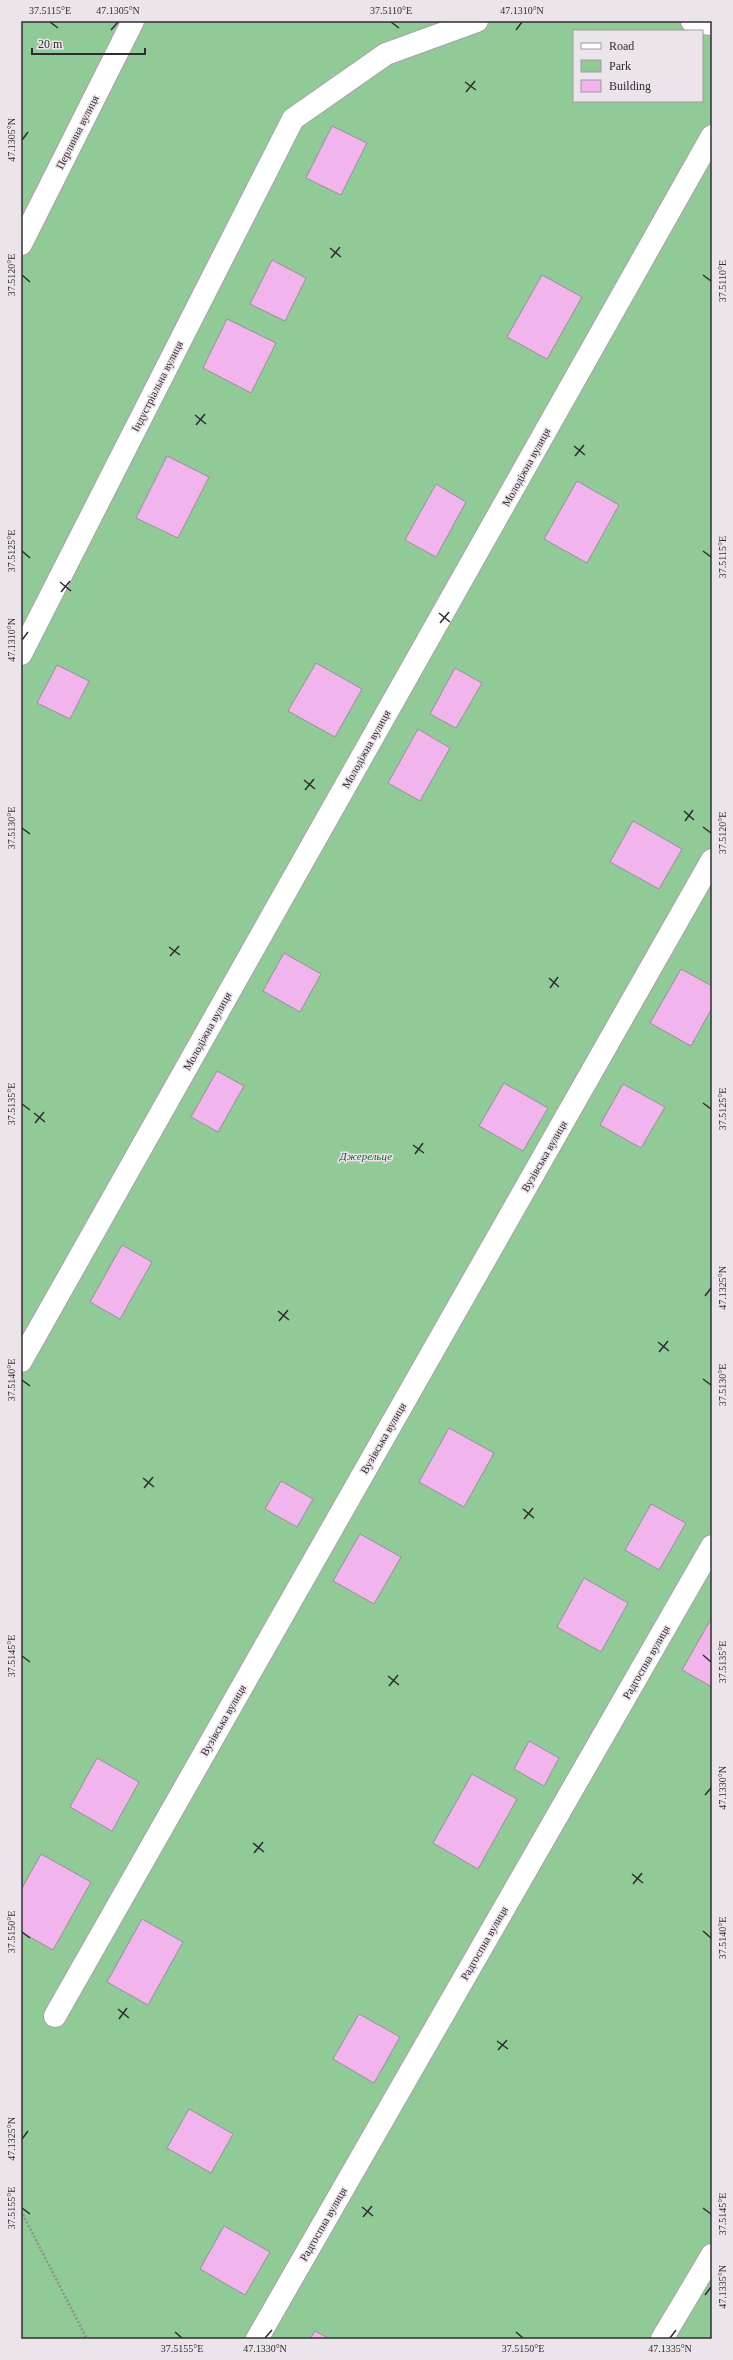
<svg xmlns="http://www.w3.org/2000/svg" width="733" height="2360" viewBox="0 0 733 2360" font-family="Georgia,serif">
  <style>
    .green { fill: #90ca96; fill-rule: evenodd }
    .building { fill: #f1b4ec; stroke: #979097 }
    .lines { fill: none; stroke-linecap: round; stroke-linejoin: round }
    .minor-casing { stroke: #a9a1a8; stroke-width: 24 }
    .path { stroke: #938d92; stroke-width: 2.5; stroke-dasharray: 2 2; stroke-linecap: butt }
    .minor { stroke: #fff; stroke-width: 22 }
    .ticks { fill: none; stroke: #2f2c2f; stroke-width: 1.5 }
    .labels { text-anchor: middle; stroke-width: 3; stroke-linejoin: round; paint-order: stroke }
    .street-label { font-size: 11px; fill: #2f2c2f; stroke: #ece4eb }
    .park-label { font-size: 11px; font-style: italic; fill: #0b6a28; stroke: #ece4eb }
    .neatline { fill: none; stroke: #2f2c2f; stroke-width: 1.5 }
    .ticks-label { font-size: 10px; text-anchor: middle; fill: #2f2c2f }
  </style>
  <rect width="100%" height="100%" fill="#ece4eb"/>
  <!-- green -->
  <path class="green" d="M21,21H712V2339H21ZM574,31H702V101H574Z"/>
  <!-- building -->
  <g class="building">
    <path d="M332,126L367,143L341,195L306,178Z"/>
    <path d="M272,260L306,278L285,321L250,304Z"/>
    <path d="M542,275L582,297L547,359L507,337Z"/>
    <path d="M227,319L276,343L251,393L203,368Z"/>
    <path d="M167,456L209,477L178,538L136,518Z"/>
    <path d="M577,481L619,505L587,563L544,539Z"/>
    <path d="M436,484L466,502L436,557L405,540Z"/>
    <path d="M316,663L362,689L335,737L288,711Z"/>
    <path d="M57,665L89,681L70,719L37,703Z"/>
    <path d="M455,668L482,683L456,728L430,714Z"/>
    <path d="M418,729L450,748L420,801L388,783Z"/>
    <path d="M633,821L682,849L659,889L610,862Z"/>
    <path d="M284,953L321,974L300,1012L263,991Z"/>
    <path d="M681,969L712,986V1008L691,1046L650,1023Z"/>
    <path d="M217,1071L244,1086L218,1132L191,1117Z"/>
    <path d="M504,1083L548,1108L523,1151L479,1126Z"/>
    <path d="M623,1084L665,1107L641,1148L600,1125Z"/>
    <path d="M122,1245L152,1262L120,1319L90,1302Z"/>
    <path d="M449,1428L494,1453L464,1507L419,1482Z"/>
    <path d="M281,1481L313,1499L297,1527L265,1509Z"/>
    <path d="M651,1504L686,1523L659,1570L625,1550Z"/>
    <path d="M360,1534L401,1557L374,1604L333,1581Z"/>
    <path d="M584,1578L628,1603L601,1652L557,1627Z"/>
    <path d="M711,1619L712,1620V1687L682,1670Z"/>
    <path d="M529,1741L559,1758L544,1786L514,1769Z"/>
    <path d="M97,1758L139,1782L112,1831L70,1807Z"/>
    <path d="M472,1774L517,1799L478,1869L433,1843Z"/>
    <path d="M41,1854L91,1882L53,1950L21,1932V1890Z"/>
    <path d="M142,1919L183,1942L148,2005L107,1982Z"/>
    <path d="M359,2014L400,2037L374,2083L333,2059Z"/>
    <path d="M189,2109L233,2134L211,2173L167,2148Z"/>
    <path d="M224,2226L270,2252L245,2295L200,2269Z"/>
    <path d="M315,2331L330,2339H310Z"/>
  </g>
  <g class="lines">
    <!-- minor casing -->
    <g class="minor-casing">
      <g id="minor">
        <path d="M692,21L712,24"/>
        <path d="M21,244L133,21"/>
        <path d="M21,654L293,119L386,54L477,21"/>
        <path d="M21,1361L712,136"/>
        <path d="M55,2016L712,860"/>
        <path d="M257,2339L712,1546"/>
        <path d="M662,2339L712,2255"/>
      </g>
    </g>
    <!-- path -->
    <path class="path" d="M21,2211L87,2339"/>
    <!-- minor -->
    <use href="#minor" class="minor"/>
  </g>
  <!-- ticks -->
  <path class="ticks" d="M50,22L58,28M391,22L399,28M111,30L118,22M516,30L522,22M465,82L476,90M466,92L475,81M22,140L28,132M330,248L341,257M331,258L340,247M22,275L30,282M703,275L711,281M195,415L206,424M196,425L205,414M574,446L585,455M575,456L584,445M22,551L30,558M703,551L711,557M60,582L71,591M61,592L70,581M439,613L450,622M440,623L449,612M22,640L28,632M304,780L315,789M305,790L314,779M684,811L694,820M685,821L693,810M703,827L711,833M22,828L30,834M169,947L180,955M170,956L179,946M549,978L559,987M550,988L558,977M703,1103L711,1109M22,1104L30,1110M34,1113L45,1122M35,1123L44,1112M413,1145L424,1153M415,1154L423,1143M705,1296L711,1288M278,1311L289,1320M279,1321L288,1310M658,1342L669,1351M659,1352L668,1341M703,1379L711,1385M22,1380L30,1386M143,1478L154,1487M144,1488L153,1477M523,1509L534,1518M524,1519L533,1508M703,1655L711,1662M22,1656L30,1662M388,1676L399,1685M389,1686L398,1675M705,1795L711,1788M253,1843L264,1852M254,1853L263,1842M632,1874L643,1883M633,1884L642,1873M703,1931L711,1938M22,1932L30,1938M118,2009L129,2018M119,2019L127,2008M497,2041L508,2049M498,2050L507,2040M22,2139L28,2131M362,2207L373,2216M22,2208L30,2214M703,2208L711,2214M363,2217L372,2206M705,2295L711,2287M175,2332L182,2338M516,2332L523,2338M265,2338L272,2330M670,2338L676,2330"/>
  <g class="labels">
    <!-- street labels -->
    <g class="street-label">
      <text transform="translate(77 132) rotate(-63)" y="4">Перлинна вулиця</text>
      <text transform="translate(157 386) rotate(-63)" y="4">Індустріальна вулиця</text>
      <text transform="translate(526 467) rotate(-61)" y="4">Молодіжна вулиця</text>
      <text transform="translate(366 749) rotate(-61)" y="4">Молодіжна вулиця</text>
      <text transform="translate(207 1031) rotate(-61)" y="4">Молодіжна вулиця</text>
      <text transform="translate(544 1156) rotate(-60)" y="4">Вузівська вулиця</text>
      <text transform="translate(383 1438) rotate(-60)" y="4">Вузівська вулиця</text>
      <text transform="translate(646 1662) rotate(-60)" y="4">Радгоспна вулиця</text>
      <text transform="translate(223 1720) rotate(-60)" y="4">Вузівська вулиця</text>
      <text transform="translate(484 1943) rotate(-60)" y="4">Радгоспна вулиця</text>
      <text transform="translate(323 2224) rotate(-60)" y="4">Радгоспна вулиця</text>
    </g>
    <!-- park labels -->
    <g class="park-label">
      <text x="366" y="1160">Джерельце</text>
    </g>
  </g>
  <!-- border -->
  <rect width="733" height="2360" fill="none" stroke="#ece4eb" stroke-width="44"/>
  <!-- legend -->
  <rect x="573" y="30" width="130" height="72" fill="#ece4eb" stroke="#a09aa0"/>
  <rect x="581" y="43" width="20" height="6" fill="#ffffff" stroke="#a09aa0"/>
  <text x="609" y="50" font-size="12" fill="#2f2c2f">Road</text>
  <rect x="581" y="60" width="20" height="12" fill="#90ca96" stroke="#a09aa0"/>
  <text x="609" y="70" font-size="12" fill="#2f2c2f">Park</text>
  <rect x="581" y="80" width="20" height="12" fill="#f1b4ec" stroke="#a09aa0"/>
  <text x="609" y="90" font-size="12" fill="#2f2c2f">Building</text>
  <!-- scale -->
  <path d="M32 48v6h113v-6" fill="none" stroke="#2f2c2f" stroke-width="2"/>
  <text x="38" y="48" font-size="12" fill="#2f2c2f" stroke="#ece4eb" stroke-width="3" paint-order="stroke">20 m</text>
  <rect x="22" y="22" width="689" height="2316" class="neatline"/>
  <g class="ticks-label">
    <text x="50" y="14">37.5115°E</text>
    <text x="118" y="14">47.1305°N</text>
    <text x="391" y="14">37.5110°E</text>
    <text x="522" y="14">47.1310°N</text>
    <text transform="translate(11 140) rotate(-90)" y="4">47.1305°N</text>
    <text transform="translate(11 275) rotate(-90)" y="4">37.5120°E</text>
    <text transform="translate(722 281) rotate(-90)" y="4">37.5110°E</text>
    <text transform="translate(11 551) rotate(-90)" y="4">37.5125°E</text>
    <text transform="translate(722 557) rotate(-90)" y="4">37.5115°E</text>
    <text transform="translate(11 640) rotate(-90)" y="4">47.1310°N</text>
    <text transform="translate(11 828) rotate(-90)" y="4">37.5130°E</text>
    <text transform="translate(722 833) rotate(-90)" y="4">37.5120°E</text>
    <text transform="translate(11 1104) rotate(-90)" y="4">37.5135°E</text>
    <text transform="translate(722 1109) rotate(-90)" y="4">37.5125°E</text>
    <text transform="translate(722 1288) rotate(-90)" y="4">47.1325°N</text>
    <text transform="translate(11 1380) rotate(-90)" y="4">37.5140°E</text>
    <text transform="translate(722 1385) rotate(-90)" y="4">37.5130°E</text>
    <text transform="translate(11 1656) rotate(-90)" y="4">37.5145°E</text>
    <text transform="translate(722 1662) rotate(-90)" y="4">37.5135°E</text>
    <text transform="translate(722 1788) rotate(-90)" y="4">47.1330°N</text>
    <text transform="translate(11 1932) rotate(-90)" y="4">37.5150°E</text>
    <text transform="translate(722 1938) rotate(-90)" y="4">37.5140°E</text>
    <text transform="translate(11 2139) rotate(-90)" y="4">47.1325°N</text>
    <text transform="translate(11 2208) rotate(-90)" y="4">37.5155°E</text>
    <text transform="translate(722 2214) rotate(-90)" y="4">37.5145°E</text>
    <text transform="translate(722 2287) rotate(-90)" y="4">47.1335°N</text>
    <text x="182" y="2352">37.5155°E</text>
    <text x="265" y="2352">47.1330°N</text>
    <text x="523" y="2352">37.5150°E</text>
    <text x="670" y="2352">47.1335°N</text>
  </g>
</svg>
